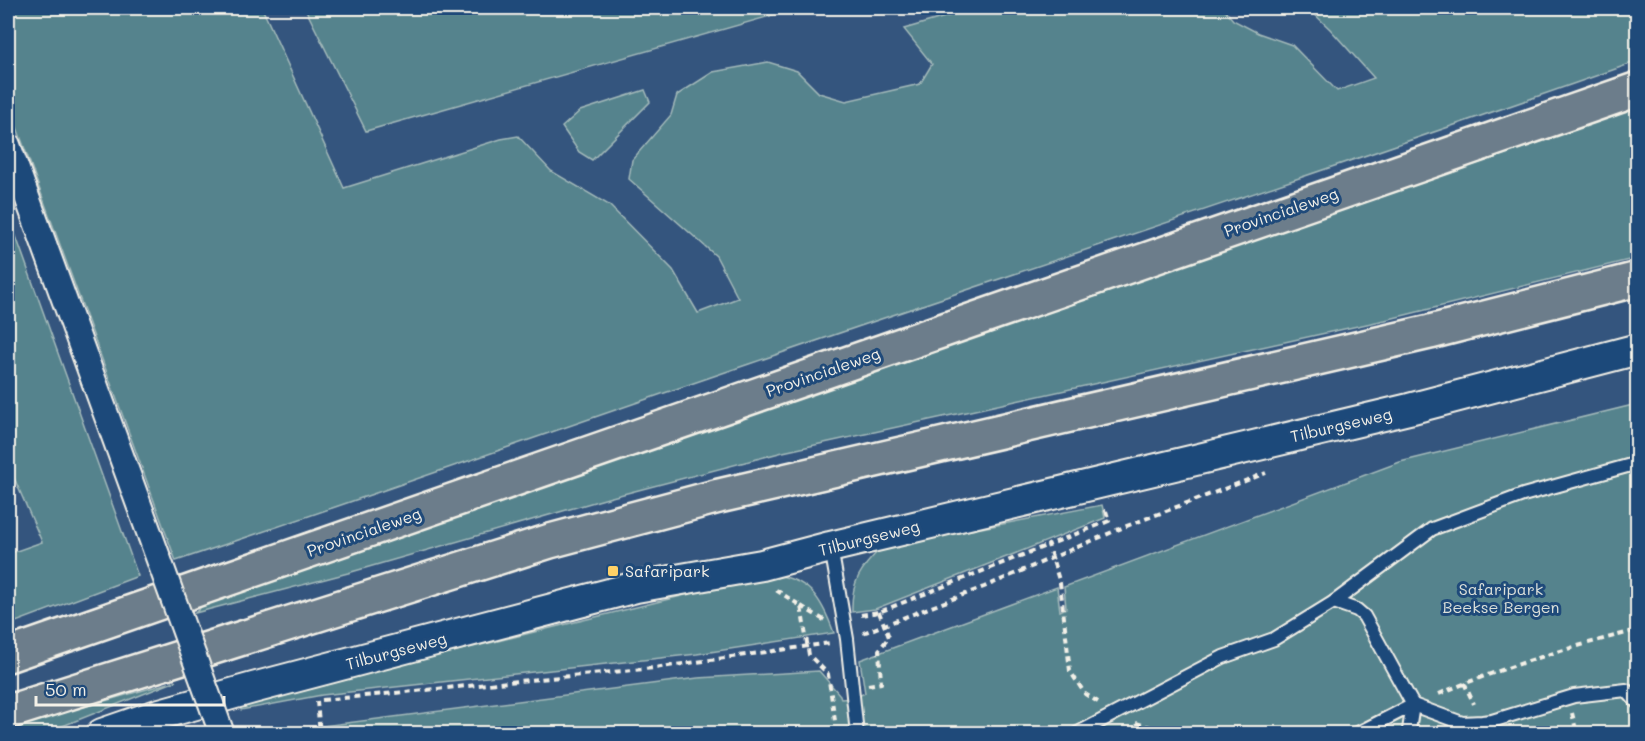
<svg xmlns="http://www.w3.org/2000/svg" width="1645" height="741" viewBox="0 0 1645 741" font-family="Mali,sans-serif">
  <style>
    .green { fill: #54838d; stroke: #a4baba; stroke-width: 1.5 }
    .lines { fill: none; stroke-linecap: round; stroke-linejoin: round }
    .service-casing { stroke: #f4f1e8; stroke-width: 16 }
    .minor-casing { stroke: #f4f1e8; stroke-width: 28 }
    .tertiary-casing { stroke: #f4f1e8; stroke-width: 34 }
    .trunk-casing { stroke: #f4f1e8; stroke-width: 38 }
    .path { stroke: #f4f1e8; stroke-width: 4; stroke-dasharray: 6 4.5; stroke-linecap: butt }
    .service { stroke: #1f4a7a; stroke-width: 12 }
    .minor { stroke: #1f4a7a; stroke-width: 24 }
    .tertiary { stroke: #1f4a7a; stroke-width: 30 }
    .trunk { stroke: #6c7d8b; stroke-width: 33 }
    .minor-bridge-casing { stroke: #f4f1e8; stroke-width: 28; stroke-linecap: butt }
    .minor-bridge { stroke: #1f4a7a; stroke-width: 24 }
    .poi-dot { fill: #ffd166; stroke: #1f4a7a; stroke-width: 2 }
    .labels { text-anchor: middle; stroke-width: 6; stroke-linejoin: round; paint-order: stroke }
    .street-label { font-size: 16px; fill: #f4f1e8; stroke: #1f4a7a }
    .poi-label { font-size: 16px; fill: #f4f1e8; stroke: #1f4a7a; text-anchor: start }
    .park-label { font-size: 16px; fill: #dce0da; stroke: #1f4a7a }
  </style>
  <rect width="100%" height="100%" fill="#34557e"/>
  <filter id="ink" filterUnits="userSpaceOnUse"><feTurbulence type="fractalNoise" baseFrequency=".0167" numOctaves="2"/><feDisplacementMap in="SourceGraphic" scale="12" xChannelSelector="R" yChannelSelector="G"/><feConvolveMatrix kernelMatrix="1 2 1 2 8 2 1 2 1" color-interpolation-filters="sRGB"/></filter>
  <g filter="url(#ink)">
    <!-- green -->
    <g class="green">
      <path d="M8,8H262L344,188L501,139L518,136L551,171L609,205L673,270L698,313L738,298L716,256L629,179L632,160L671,115L677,95L713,72L768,62L797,71L819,93L846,101L920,84L932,64L904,29L976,8H1223L1233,20L1258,33L1292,45L1337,91L1374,78L1330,29L1308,8H1637L1638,61C1343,166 1045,262 749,364C558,429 368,497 176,561L8,103Z"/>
      <path d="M305,8H798L366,131Z"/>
      <path d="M645,90L650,102L592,160L579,152L562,127L580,111Z"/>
      <path d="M1637,108V258L1385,320L783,452L608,498L348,573L195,613L206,602C683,436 1161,275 1637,108Z"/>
      <path d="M8,214L138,576L8,625V554L42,542L8,464Z"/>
      <path d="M1637,404V733L260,734L698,678L819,671L840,695L841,699L854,698L865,693L860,660L1057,587L1060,611L1066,608L1064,587L1400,462Z"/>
      <path d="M1102,505L1105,518L875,609L852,612C851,581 861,568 882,547Z"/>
      <path d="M768,574C809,578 821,597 834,633L697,654L322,695L241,710L237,700C324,685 408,662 494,642C585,619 677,598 768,574Z"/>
      <path d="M176,681L45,733L8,734V728Z"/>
    </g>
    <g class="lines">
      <!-- service casing -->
      <g class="service-casing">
        <g id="service">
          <path d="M831,548L847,639L857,734"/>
          <path d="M1334,602L1357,610L1364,616L1413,705L1409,730L1411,734"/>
          <path d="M1076,734L1223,657L1274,639L1334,602L1432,529L1523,495L1638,463"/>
          <path d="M1356,734L1413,705L1462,723L1482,722L1492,721L1574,696L1626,690L1638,703"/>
        </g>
      </g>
      <!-- minor casing -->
      <g class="minor-casing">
        <path id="minor" d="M8,145L150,535"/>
      </g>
      <!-- tertiary casing -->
      <g class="tertiary-casing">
        <path id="tertiary" d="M102,734L160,714L253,688L636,587L762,565L830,547L1409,409L1638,349"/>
      </g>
      <!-- trunk casing -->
      <g class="trunk-casing">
        <g id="trunk">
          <path d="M8,655L1638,89"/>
          <path d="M8,712L550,541L719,496L1430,332L1638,279"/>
        </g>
      </g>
      <!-- path -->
      <g class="path">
        <path d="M776,590L801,606L809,655L828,674L835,721"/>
        <path d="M801,606L824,620"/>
        <path d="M861,615L879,612L1048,545"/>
        <path d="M863,633L984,587L1124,527L1266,473"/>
        <path d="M1464,683L1474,704"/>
        <path d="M868,685L881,683L879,650L889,637L879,612"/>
        <path d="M1439,694C1503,667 1570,647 1638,630"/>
        <path d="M322,700L654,668L830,643"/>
        <path d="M317,701L320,734"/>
        <path d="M1098,702L1085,694L1070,671L1060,583L1048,545L1109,521L1106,511L1110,510"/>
        <path d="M1572,713L1577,734"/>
        <path d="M1136,723L1165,731L1191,734"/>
      </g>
      <!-- service -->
      <use href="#service" class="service"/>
      <!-- minor -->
      <use href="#minor" class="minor"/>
      <!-- tertiary -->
      <use href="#tertiary" class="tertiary"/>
      <!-- trunk -->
      <use href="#trunk" class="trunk"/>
      <!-- minor-bridge casing -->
      <g class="minor-bridge-casing">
        <path id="minor-bridge" d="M150,535L222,734"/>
      </g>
      <!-- minor-bridge -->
      <use href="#minor-bridge" class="minor-bridge"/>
    </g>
  </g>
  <!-- markers -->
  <rect class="poi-dot" x="607" y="565" width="12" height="12" rx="3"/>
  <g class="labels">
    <!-- street labels -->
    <g class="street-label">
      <text transform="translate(1281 212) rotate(-19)" y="6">Provincialeweg</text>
      <text transform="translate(823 372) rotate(-19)" y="6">Provincialeweg</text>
      <text transform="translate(1341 425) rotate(-13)" y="6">Tilburgseweg</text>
      <text transform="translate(364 532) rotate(-19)" y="6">Provincialeweg</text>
      <text transform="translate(869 538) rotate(-14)" y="6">Tilburgseweg</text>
      <text transform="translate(396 651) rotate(-15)" y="6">Tilburgseweg</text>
    </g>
    <!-- poi labels -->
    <g class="poi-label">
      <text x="625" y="577">Safaripark</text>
    </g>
    <!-- park labels -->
    <g class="park-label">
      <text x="1501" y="595">Safaripark<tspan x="1501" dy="18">Beekse Bergen</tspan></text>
    </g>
  </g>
  <!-- margin -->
  <rect width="1645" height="741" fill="none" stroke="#1f4a7a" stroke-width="30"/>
  <rect x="15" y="15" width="1615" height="711" fill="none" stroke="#f4f1e8" stroke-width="2" filter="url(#ink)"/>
  <!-- scale -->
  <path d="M36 696v9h188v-9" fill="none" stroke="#f4f1e8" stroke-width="3"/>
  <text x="45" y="696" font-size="18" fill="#f4f1e8" stroke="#1f4a7a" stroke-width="4.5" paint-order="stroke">50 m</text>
</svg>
